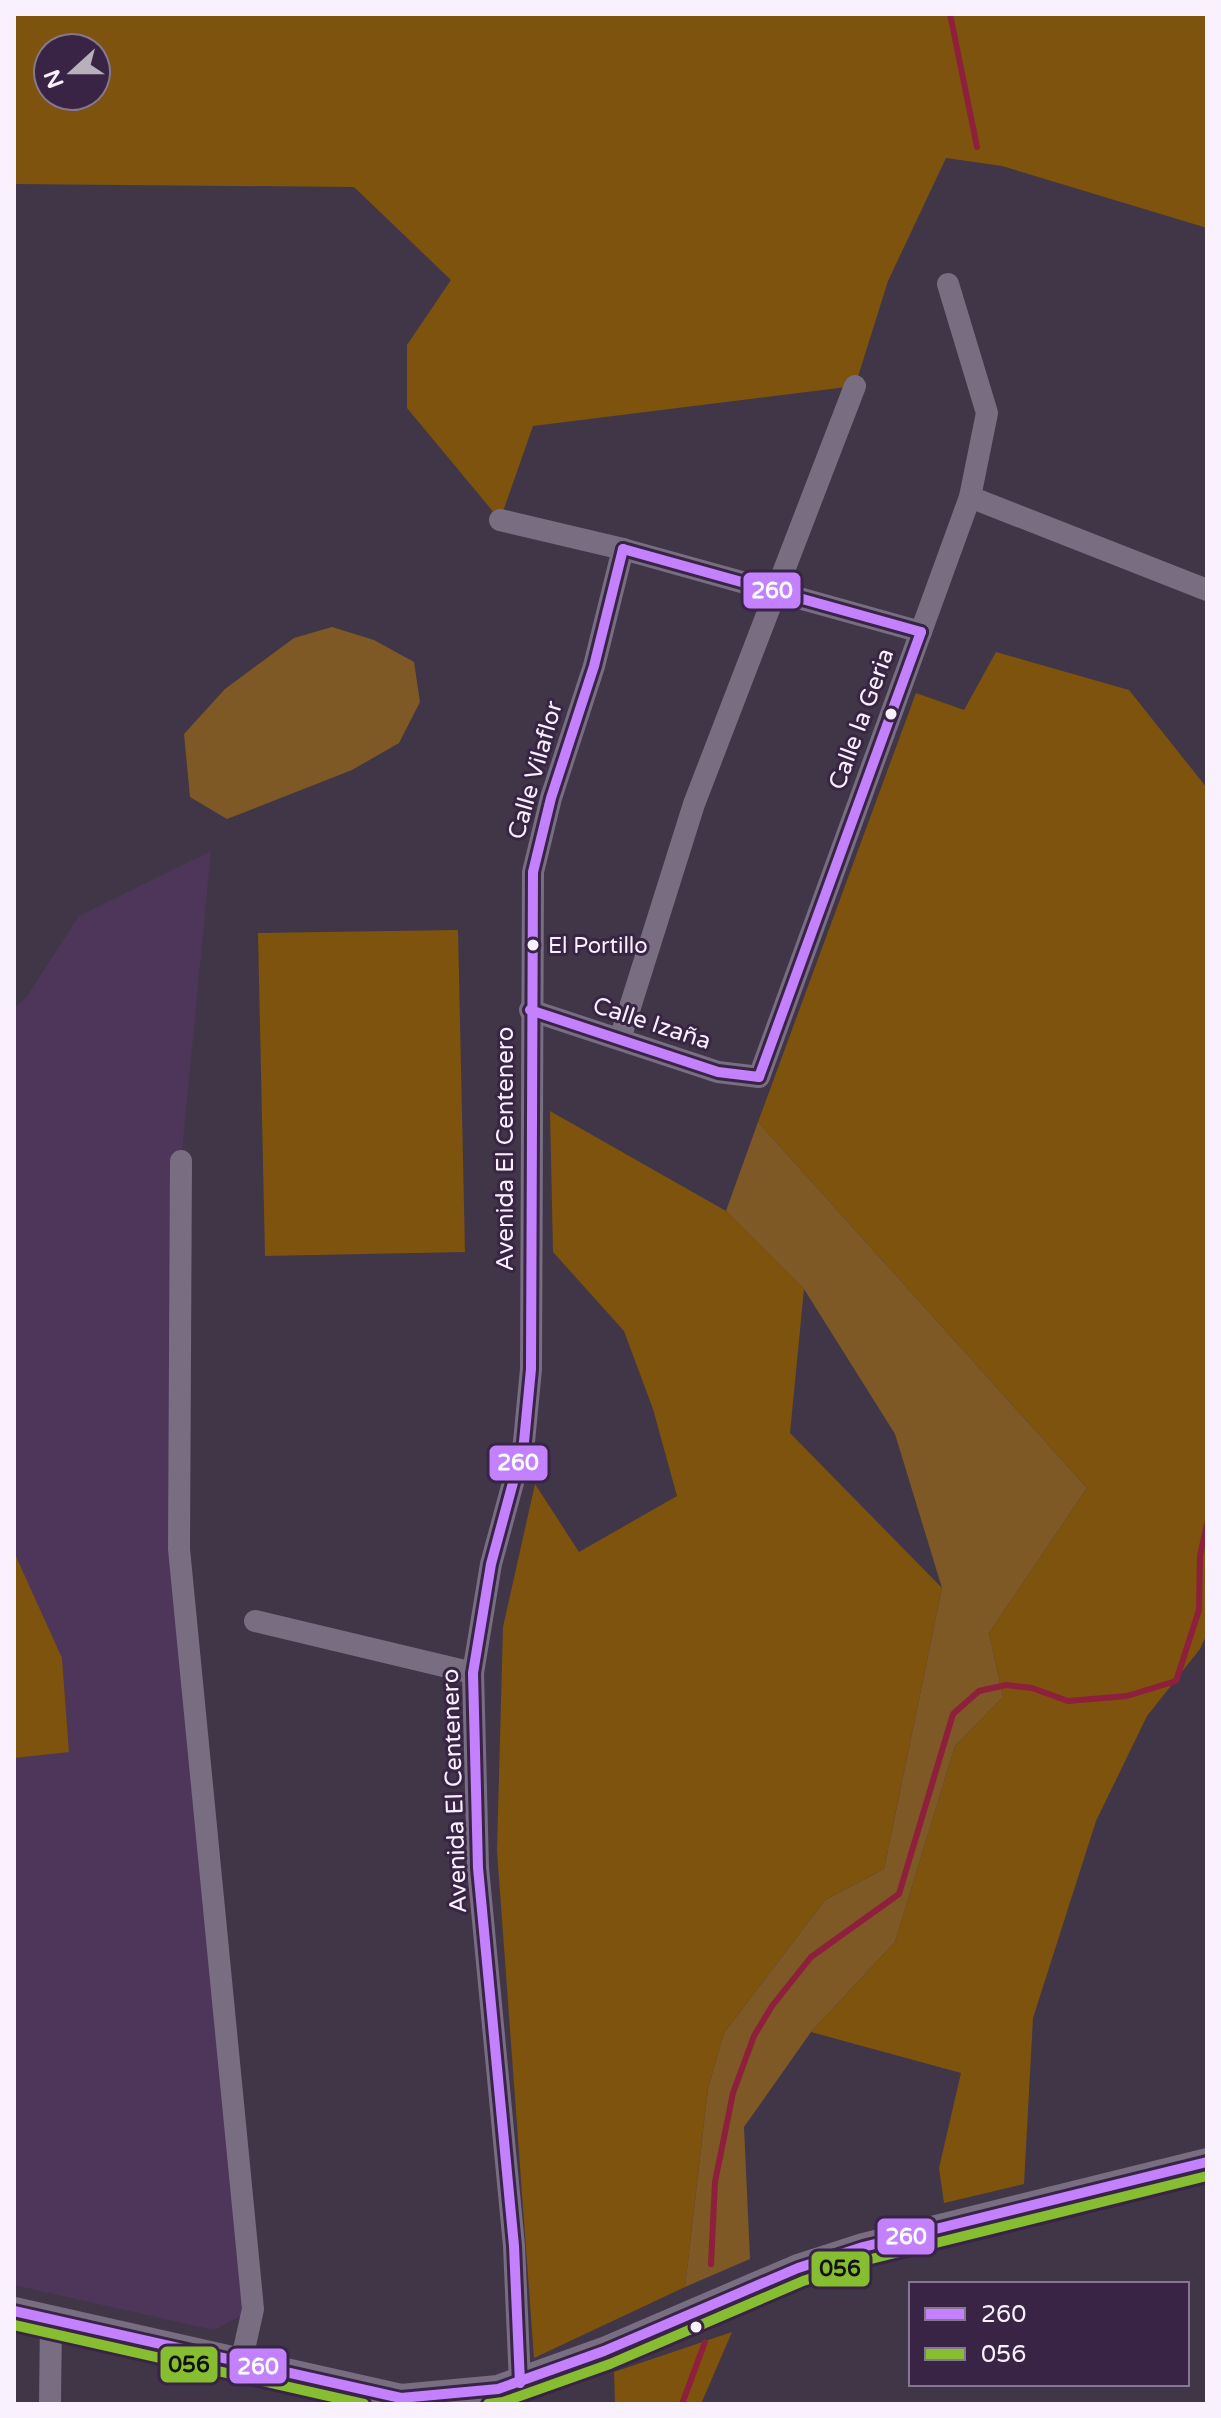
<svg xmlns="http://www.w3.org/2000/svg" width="1221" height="2418" viewBox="0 0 1221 2418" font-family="'Varela Round',sans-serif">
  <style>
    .built { fill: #4e365b }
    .green { fill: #7d530e; fill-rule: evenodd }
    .forest { fill: #7e5825 }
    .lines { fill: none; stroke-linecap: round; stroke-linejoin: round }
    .stream { stroke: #8f203d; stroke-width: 6 }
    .minor { stroke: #796d81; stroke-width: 22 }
    .major { stroke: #796d81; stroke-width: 28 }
    .bus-1-casing { stroke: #392445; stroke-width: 16 }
    .bus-2-casing { stroke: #392445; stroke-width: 16 }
    .bus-1 { stroke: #c380ff; stroke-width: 10 }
    .bus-2 { stroke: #87bd30; stroke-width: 10 }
    .bus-dot { fill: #f9f1fe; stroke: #392445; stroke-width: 3 }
    .labels { text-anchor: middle; stroke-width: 6; stroke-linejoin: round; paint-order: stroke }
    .bus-label { font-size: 22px; fill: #f9f1fe; stroke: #392445; text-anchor: start }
    .street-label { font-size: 24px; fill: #f9f1fe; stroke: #392445 }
    .line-badge { stroke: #392445; stroke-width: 3 }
    .badge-label { font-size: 22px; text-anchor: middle; font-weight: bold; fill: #fff }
    .pale-badge-label { font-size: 22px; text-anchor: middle; font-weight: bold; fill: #111 }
  </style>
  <rect width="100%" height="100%" fill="#413648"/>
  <!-- built -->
  <path class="built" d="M211,851L181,1161L179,1549L253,2309L214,2330L14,2285V1758L69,1751L62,1658L14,1552V1008L26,998L79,916Z"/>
  <!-- green -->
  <g class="green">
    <path d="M14,14H1207V228L1002,166L946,158L888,281L855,386L533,426L500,520L407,408V345L451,280L354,187L14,184ZM48,48H96V96H48Z"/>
    <path d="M996,652L1129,690L1207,788V1634L1200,1649L1147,1716L1096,1821L1033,2018L1024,2184L944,2203L939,2168L961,2073L811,2032L895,1942L955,1746L1003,1697L989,1633L1087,1488L758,1122L916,693L964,710Z"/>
    <path d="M458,930L465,1252L265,1256L258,933Z"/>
    <path d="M550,1111L726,1211L804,1289L790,1433L942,1588L884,1869L825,1900L724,2033L708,2088L685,2287L534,2358L497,1851L503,1627L535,1484L579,1552L677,1496L653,1409L624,1331L553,1252Z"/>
    <path d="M14,1552L62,1658L69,1752L14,1758Z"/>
    <path d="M732,2332L701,2404H615L614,2372Z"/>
  </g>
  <!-- forest -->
  <g class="forest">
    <path d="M332,627L374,640L414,662L420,702L399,743L352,770L227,819L190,797L184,734L225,689L294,638Z"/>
    <path d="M758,1122L1087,1488L989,1633L1003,1697L955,1746L895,1942L811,2032L744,2127L750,2259L685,2287L708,2088L724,2033L825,1900L884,1869L942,1588L895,1434L804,1289L726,1211Z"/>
  </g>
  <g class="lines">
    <!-- stream -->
    <g class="stream">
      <path d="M950,14L977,147"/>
      <path d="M711,2264L715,2182L733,2093L754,2036L772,2006L811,1957L899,1894L953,1714L979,1691L1006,1685L1032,1688L1068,1701L1127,1696L1176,1681L1199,1610L1200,1556L1207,1524"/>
      <path d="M682,2404L705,2342"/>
    </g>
    <!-- minor -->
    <g class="minor">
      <path d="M970,497L1207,590"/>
      <path d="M500,520L623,549L921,632"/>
      <path d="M530,1010L718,1072L759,1077L970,497L987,413L948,284"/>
      <path d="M620,1039L694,804L855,386"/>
      <path d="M181,1161L179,1549L253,2309L241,2363"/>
      <path d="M255,1621L473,1673"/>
      <path d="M520,2383L514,2246L478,1868L473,1673L491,1564L524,1442L531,1369L533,872L551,798L594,666L623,549"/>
      <path d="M50,2404L51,2320"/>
    </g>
    <!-- major -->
    <path class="major" d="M14,2311L401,2398L498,2389L604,2351L798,2268L863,2247L1207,2162"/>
    <!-- bus-1 casing -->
    <g class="bus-1-casing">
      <g id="bus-1">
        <path d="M623,549L921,632"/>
        <path d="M530,1010L718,1072L759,1077"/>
        <path d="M759,1077L921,632"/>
        <path d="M14,2311L401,2398L498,2389L604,2351L798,2268L863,2247L1207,2162"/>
        <path d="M520,2383L514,2246L478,1868L473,1673L491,1564L524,1442L531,1369L533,872L551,798L594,666L623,549"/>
      </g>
    </g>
    <!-- bus-2 casing -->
    <g class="bus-2-casing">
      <g id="bus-2">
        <path d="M14,2325L364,2404"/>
        <path d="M488,2404L503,2402L610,2364L803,2281L867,2260L1207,2176"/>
      </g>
    </g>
    <!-- bus-1 -->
    <use href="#bus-1" class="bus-1"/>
    <!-- bus-2 -->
    <use href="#bus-2" class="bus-2"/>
  </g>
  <!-- markers -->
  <g class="bus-dot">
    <circle cx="891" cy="714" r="7"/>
    <circle cx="533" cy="945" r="7"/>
    <circle cx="696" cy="2327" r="7"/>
  </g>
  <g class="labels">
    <!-- bus labels -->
    <g class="bus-label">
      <text x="548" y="953">El Portillo</text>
    </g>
    <!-- street labels -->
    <g class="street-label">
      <text transform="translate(861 719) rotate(-70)" y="8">Calle la Geria</text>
      <text transform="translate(535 770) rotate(-74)" y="8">Calle Vilaflor</text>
      <text transform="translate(652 1023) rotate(18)" y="8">Calle Izaña</text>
      <text transform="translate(505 1149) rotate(-90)" y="8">Avenida El Centenero</text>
      <text transform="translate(454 1791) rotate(-92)" y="8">Avenida El Centenero</text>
    </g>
  </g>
  <g class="line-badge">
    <rect x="742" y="571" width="60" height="39" rx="8" fill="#c380ff"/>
    <rect x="488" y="1444" width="61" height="38" rx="8" fill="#c380ff"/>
    <rect x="876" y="2217" width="60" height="39" rx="8" fill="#c380ff"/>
    <rect x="810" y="2250" width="61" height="38" rx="8" fill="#87bd30"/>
    <rect x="159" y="2345" width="60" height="39" rx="8" fill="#87bd30"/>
    <rect x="228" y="2347" width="60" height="38" rx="8" fill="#c380ff"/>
  </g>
  <g class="badge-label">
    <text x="772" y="598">260</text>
    <text x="518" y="1470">260</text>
    <text x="906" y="2244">260</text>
    <text x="258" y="2374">260</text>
  </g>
  <g class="pale-badge-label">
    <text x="840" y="2276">056</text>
    <text x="189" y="2372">056</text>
  </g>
  <!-- border -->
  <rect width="1221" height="2418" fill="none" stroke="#f9f1fe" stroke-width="32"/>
  <!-- legend -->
  <rect x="909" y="2282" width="280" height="104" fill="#392445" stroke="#86768f" stroke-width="2"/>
  <rect x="925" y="2308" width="40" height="12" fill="#c380ff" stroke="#86768f" stroke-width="2"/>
  <text x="981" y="2322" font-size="24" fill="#f9f1fe">260</text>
  <rect x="925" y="2348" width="40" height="12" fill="#87bd30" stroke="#86768f" stroke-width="2"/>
  <text x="981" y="2362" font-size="24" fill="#f9f1fe">056</text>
  <!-- north arrow -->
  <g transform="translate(72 72) rotate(249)"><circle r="38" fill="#392445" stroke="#86768f" stroke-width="2"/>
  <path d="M0-6L14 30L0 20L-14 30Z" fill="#b9b0be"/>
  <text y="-12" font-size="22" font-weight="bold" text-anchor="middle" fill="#f9f1fe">N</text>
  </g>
</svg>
